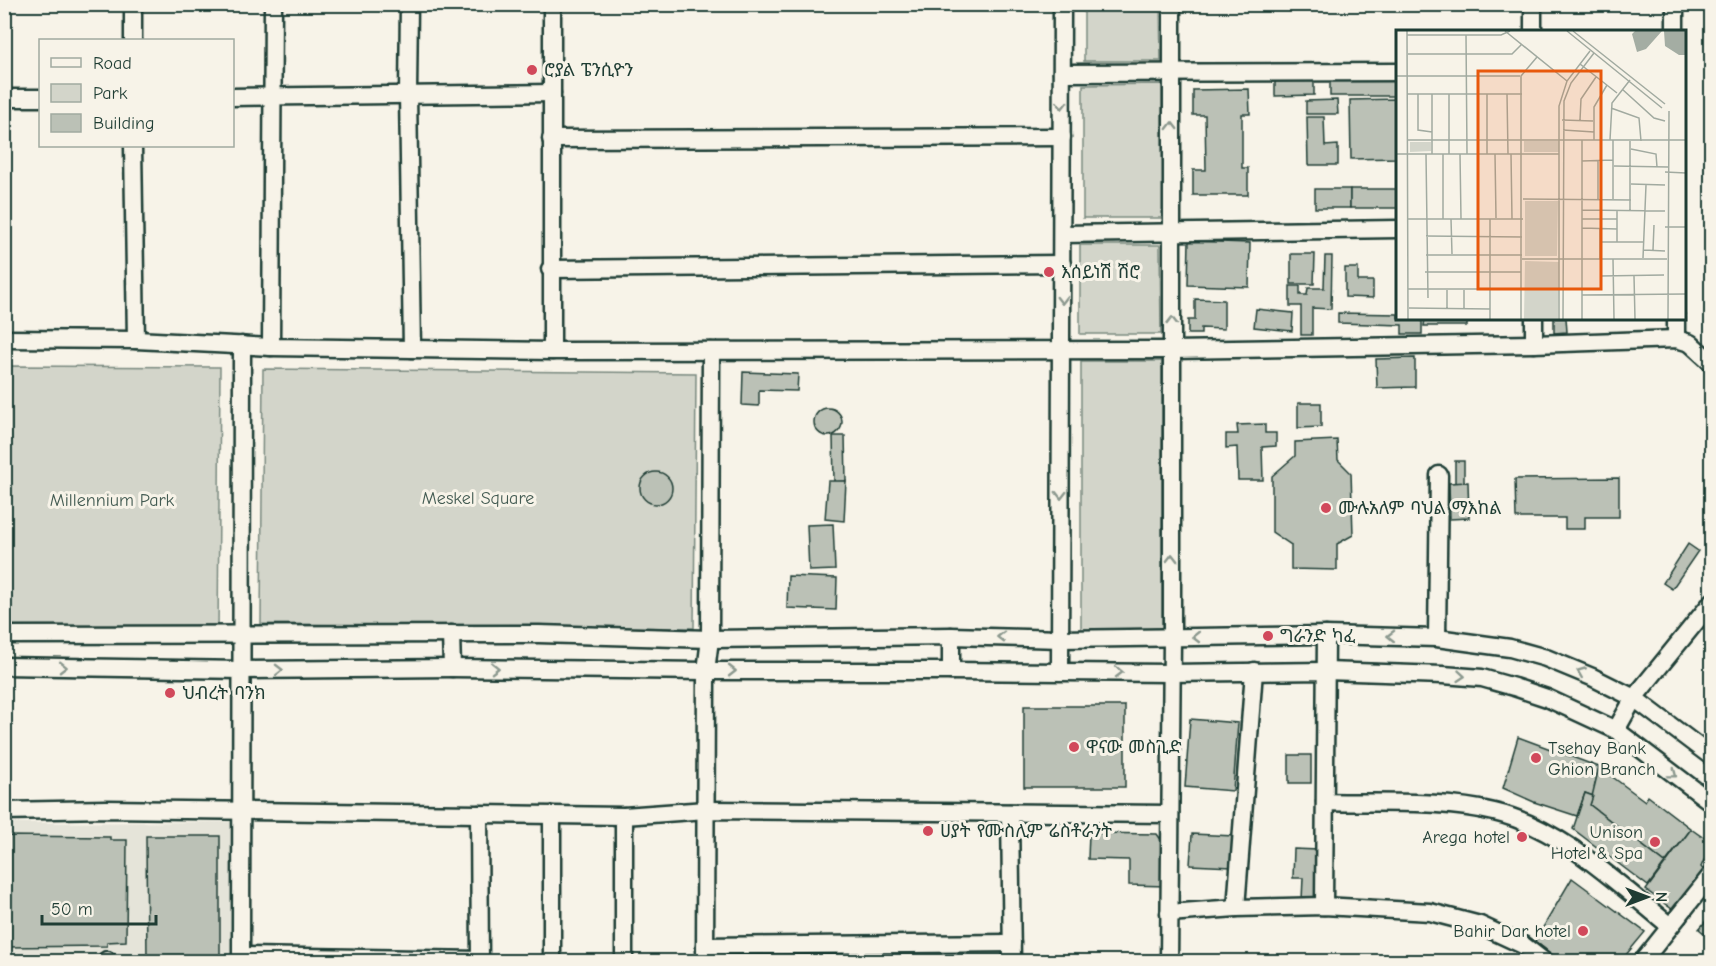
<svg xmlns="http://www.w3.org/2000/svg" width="1716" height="966" viewBox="0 0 1716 966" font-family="'Comic Neue','Noto Sans Ethiopic',sans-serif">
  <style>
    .built { fill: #e5e4d9 }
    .green { fill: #d3d5ca; stroke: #79897f; stroke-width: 1.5 }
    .building { fill: #bbc1b6; stroke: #1f3d34; stroke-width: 1.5 }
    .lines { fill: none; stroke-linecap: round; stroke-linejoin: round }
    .minor-casing { stroke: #1f3d34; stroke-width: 21 }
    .minor { stroke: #f7f3e8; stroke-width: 16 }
    .oneway { stroke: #8b988e }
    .poi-dot { fill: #d1495b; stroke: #f7f3e8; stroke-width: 2 }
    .labels { text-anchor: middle; stroke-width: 6; stroke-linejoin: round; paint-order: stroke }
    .poi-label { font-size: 18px; fill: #1f3d34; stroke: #f7f3e8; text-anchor: start }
    .park-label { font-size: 18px; fill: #435b52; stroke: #f7f3e8 }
    .inset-road { fill: none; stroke: #a1aaa0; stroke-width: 1.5 }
    .view { fill: #e8590c; fill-opacity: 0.15; stroke: #e8590c; stroke-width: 3 }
    .inset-edge { fill: none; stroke: #1f3d34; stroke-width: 3 }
  </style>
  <rect width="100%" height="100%" fill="#f7f3e8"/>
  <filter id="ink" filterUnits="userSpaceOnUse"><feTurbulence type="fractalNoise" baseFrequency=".0167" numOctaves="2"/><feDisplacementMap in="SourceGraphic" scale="12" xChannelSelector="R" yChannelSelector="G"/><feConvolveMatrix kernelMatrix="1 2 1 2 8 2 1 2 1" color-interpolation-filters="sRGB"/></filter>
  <g filter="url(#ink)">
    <!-- built -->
    <path class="built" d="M233,822L232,961H5L4,823Z"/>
    <!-- green -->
    <g class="green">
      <path d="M1084,5H1160L1161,61H1084Z"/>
      <path d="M1162,84L1163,218H1083V85Z"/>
      <path d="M1080,245H1160L1161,334H1080Z"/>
      <rect x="1081" y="361" width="81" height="275"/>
      <path d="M5,366L220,367L218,634L5,633Z"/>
      <path d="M263,369L696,373L694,628L261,624Z"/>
    </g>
    <!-- building -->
    <g class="building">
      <path d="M1275,81H1314V95L1275,96Z"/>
      <rect x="1330" y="81" width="68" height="15"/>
      <path d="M1249,89L1250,114H1242V168H1248V195H1193V170H1206L1205,115H1193V90Z"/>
      <path d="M1398,99V158L1351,159L1350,100Z"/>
      <path d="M1337,100L1338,114H1306V101Z"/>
      <path d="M1307,117H1324L1325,146L1338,145V165H1308Z"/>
      <rect x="1315" y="189" width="35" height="19"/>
      <rect x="1350" y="189" width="48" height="19"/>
      <path d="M1189,241L1250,243L1249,287L1188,285Z"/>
      <path d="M1291,254H1315L1314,284H1291Z"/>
      <path d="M1325,256H1332L1331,309L1312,308V335H1301V306H1290V286H1300V295H1307L1308,288H1324Z"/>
      <path d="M1345,268H1358V281H1373V298L1345,297Z"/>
      <path d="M1195,299L1224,300V329L1201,328V334H1188V320H1195Z"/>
      <path d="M1256,309L1293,313L1292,331L1254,327Z"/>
      <path d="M1338,313L1398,314V318H1422V334H1402V325L1338,323Z"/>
      <path d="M1425,318H1467V326H1424Z"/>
      <path d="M1554,318H1566L1567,332L1554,333Z"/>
      <path d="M1415,358V387L1377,388L1376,359Z"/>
      <path d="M743,372L798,374L797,391L759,390V406L742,405Z"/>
      <path d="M1298,403H1321V427L1298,428Z"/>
      <circle cx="828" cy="422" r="14"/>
      <path d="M1265,424V433H1276V446L1262,447L1263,480H1238L1237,447L1226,448V434H1238L1237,425Z"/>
      <path d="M833,436H845L846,481L834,482Z"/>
      <path d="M1337,440L1338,460L1351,473L1353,535L1337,544V570L1291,569V545L1272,532V476L1295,456V442Z"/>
      <rect x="1455" y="461" width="9" height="22"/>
      <circle cx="656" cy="488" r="16"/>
      <path d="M1619,478V517H1585V529H1565V518H1516L1515,479Z"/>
      <path d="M828,481H846L844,521L825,519Z"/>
      <path d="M1468,482L1469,518L1450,519L1449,483Z"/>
      <path d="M833,524L835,570L809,571L807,525Z"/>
      <path d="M1688,544L1698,551L1672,589L1663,583Z"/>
      <path d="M788,576L837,578L836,610L787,608Z"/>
      <rect x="1024" y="706" width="101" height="81"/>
      <path d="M1190,719L1238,723L1233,791L1185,787Z"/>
      <path d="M1518,737L1599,767L1593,796L1585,793L1577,816L1534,802L1503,788Z"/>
      <rect x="1289" y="755" width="22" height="28"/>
      <path d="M1599,767L1645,801L1648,796L1691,829L1665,863L1590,805Z"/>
      <path d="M1585,793L1593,796L1590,805L1665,863L1648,886L1573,829Z"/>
      <path d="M1691,829L1701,836L1712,837V857L1704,860L1701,867L1705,872L1676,912L1646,890Z"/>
      <path d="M1089,833L1157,834L1166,847V886L1129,885V860L1088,859Z"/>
      <path d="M1192,834L1234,836L1232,867L1190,865Z"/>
      <path d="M4,836L110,837V840H127L126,941L107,942V946L4,947Z"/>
      <path d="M146,836H220V962H147Z"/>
      <path d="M1294,849L1318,850L1317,900H1302L1303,878H1293Z"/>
      <path d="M1572,878L1645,932L1620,962H1562L1535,941Z"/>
      <path d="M1712,914V940L1699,929Z"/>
    </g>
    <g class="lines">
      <!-- minor casing -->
      <g class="minor-casing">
        <g id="minor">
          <path d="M409,4L408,94L412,349"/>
          <path d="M552,4V351"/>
          <path d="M1533,4V32"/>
          <path d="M1675,4V32"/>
          <path d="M133,40V4"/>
          <path d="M1062,73L1398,72"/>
          <path d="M232,97L552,93"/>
          <path d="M4,98H40"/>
          <path d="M551,139L1062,137"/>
          <path d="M133,146L136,340"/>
          <path d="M1062,234L1398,229"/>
          <path d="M550,269L1062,264"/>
          <path d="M1534,318V344"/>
          <path d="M1676,318V339"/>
          <path d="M4,339L136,340L271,347L552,351L1172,350L1534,344L1676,339L1690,343L1712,363"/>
          <path d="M271,347L273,4"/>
          <path d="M451,634L452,668"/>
          <path d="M4,635L539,634L710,639L951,636L1061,639L1326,635L1437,638L1510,648L1546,658L1592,677L1634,698L1712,757"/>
          <path d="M951,636V671"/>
          <path d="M1437,638L1439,475"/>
          <path d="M4,666L242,670L452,668L706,671H951L1170,673L1326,671L1443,675L1482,678L1514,687L1547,698L1616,730L1712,803"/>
          <path d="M1060,671L1062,4"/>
          <path d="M1616,730L1634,698L1712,602"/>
          <path d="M1325,802C1381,804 1440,799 1494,812C1560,827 1618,884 1670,926"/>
          <path d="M4,811L106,809L624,816L706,810L1170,814"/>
          <path d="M1010,813L1012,962"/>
          <path d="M479,814L480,962"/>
          <path d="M552,815V962"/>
          <path d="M624,816V962"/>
          <path d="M1324,906L1326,635"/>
          <path d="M1236,908L1254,671"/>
          <path d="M1169,913L1236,908L1324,906L1430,912L1480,925L1523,945L1545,962"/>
          <path d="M705,946L1012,943"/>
          <path d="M241,956L480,960"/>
          <path d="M107,960V962"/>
          <path d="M241,962L242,345"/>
          <path d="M705,962L706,671L710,639L711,351"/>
          <path d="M1169,962L1172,638V4"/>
          <path d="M1642,962L1712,874"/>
        </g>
      </g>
      <!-- minor -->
      <use href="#minor" class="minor"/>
    </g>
    <!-- one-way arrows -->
    <defs><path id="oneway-chevron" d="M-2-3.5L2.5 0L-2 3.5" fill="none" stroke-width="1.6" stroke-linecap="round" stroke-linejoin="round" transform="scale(1.5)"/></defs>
    <g class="oneway">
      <use href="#oneway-chevron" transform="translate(1062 105) rotate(90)"/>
      <use href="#oneway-chevron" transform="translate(1172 126) rotate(-90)"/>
      <use href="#oneway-chevron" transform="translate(1062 300) rotate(90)"/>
      <use href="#oneway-chevron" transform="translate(1172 321) rotate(-90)"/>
      <use href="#oneway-chevron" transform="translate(1061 495) rotate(90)"/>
      <use href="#oneway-chevron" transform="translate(1172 558) rotate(-90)"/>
      <use href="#oneway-chevron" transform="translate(1391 636) rotate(-179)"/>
      <use href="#oneway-chevron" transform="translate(1001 637) rotate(-179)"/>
      <use href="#oneway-chevron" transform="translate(1196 637) rotate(179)"/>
      <use href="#oneway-chevron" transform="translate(63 667) rotate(1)"/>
      <use href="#oneway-chevron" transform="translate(495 668) rotate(1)"/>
      <use href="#oneway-chevron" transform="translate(279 670) rotate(-1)"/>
      <use href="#oneway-chevron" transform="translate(732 671)"/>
      <use href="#oneway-chevron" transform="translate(1119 672) rotate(1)"/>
      <use href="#oneway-chevron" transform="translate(1581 672) rotate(-158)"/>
      <use href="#oneway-chevron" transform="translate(1461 676) rotate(5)"/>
      <use href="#oneway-chevron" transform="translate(1673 774) rotate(37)"/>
    </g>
  </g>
  <!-- markers -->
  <g class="poi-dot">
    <circle cx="532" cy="70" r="6"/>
    <circle cx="1049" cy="272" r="6"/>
    <circle cx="1326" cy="508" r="6"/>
    <circle cx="1268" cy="636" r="6"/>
    <circle cx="170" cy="693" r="6"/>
    <circle cx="1074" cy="747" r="6"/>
    <circle cx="1536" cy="758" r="6"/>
    <circle cx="928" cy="831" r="6"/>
    <circle cx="1522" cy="837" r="6"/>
    <circle cx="1655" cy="842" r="6"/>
    <circle cx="1583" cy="931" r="6"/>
  </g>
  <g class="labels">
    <!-- poi labels -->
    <g class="poi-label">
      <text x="544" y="76">ሮያል ፔንሲዮን</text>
      <text x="1061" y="278">እሰይነሽ ሽሮ</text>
      <text x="1338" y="514">ሙሉአለም ባህል ማእከል</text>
      <text x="1280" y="642">ግራንድ ካፈ</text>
      <text x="182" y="699">ህብረት ባንክ</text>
      <text x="1086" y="753">ዋናው መስጊድ</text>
      <text x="1548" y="754">Tsehay Bank<tspan x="1548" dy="21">Ghion Branch</tspan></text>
      <text x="940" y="837">ሀያት የሙስሊም ሬስቶራንት</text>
      <text x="1643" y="838" text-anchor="end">Unison<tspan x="1643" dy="21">Hotel &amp; Spa</tspan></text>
      <text x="1510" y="843" text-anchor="end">Arega hotel</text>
      <text x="1571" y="937" text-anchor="end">Bahir Dar hotel</text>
    </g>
    <!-- park labels -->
    <g class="park-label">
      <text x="478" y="504">Meskel Square</text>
      <text x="112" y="506">Millennium Park</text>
    </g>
  </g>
  <!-- overview -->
  <g transform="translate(1396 30)">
    <rect width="290" height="290" fill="#f7f3e8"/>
    <path d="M128,111H163V122H128ZM14,112H35V121L14,122ZM129,171H162L161,226H129ZM129,231L163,232L162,289H128Z" fill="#d3d5ca"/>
    <path d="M239,1H266L250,19L241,22L236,4ZM268,1H289V25H283L269,16Z" fill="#a4ada3"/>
    <path class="inset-road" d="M11,1L12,289M109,1L171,51M171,1L266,78M177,1L269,74M11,5H105L114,1M70,5L71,124M12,24H116L126,14M184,34L221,63M0,46H124M226,59L258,88L269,91M11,64H126M22,64V100L36,102M53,64V124M91,64V124M111,64L112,124M215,78L243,88L245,111M166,90L197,91M184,90L185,69L200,47M167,100L198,102M11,110H290M186,110V289M198,110V77L211,55M214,110L216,73L234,50M217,110V169M234,111V180M235,119L260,124L261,137M0,124H163M30,124L32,268M36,124V64M47,124V189M64,124L65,189M82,124V188M99,124L100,188M115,124L116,189M202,130V170M186,131L217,130M218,136L272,137M269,142L290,143M235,154L269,155M127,169L235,170M186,180L269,181M12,189H127M55,189L56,224M94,189V289M186,189H221M269,197H290M186,198L221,199M30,206L126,207M204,212H247M221,212V180M248,220L269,221M257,220L258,195M30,225H126M247,228L250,155M126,229H271M204,229V198M217,229L218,289M29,242H125M204,246L268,245M238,246L239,289M12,259H124M51,260V279M68,260V279M186,265L290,264M13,278L94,279M125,289V46L141,27M163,289V76L171,51L194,21M167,289L168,71L175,53L198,23M272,289L273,81"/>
    <path class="view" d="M82,41H205V259H82Z"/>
    <rect width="290" height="290" class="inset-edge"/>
  </g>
  <!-- margin -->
  <rect width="1716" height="966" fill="none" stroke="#f7f3e8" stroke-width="24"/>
  <rect x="12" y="12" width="1692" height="942" fill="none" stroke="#1f3d34" stroke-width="2" filter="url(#ink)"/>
  <!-- legend -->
  <rect x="39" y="39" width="195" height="108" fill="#f7f3e8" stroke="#a1aaa0" stroke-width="1.5"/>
  <rect x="51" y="58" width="30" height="9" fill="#f7f3e8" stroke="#a1aaa0" stroke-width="1.5"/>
  <text x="93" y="69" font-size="18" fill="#1f3d34">Road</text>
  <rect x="51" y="84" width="30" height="18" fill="#d3d5ca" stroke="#a1aaa0" stroke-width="1.5"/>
  <text x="93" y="99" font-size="18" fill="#1f3d34">Park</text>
  <rect x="51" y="114" width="30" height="18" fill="#bbc1b6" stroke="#a1aaa0" stroke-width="1.5"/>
  <text x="93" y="129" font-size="18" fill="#1f3d34">Building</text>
  <!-- north arrow -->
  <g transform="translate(1647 897) rotate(90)" stroke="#f7f3e8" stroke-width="4.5" paint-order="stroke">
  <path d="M0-4.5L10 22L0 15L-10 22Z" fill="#1f3d34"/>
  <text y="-9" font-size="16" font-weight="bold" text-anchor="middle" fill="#1f3d34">N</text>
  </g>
  <!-- scale -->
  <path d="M42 915v9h114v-9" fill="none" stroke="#1f3d34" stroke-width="3"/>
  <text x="51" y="915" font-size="18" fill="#1f3d34" stroke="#f7f3e8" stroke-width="4.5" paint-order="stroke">50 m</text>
</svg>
